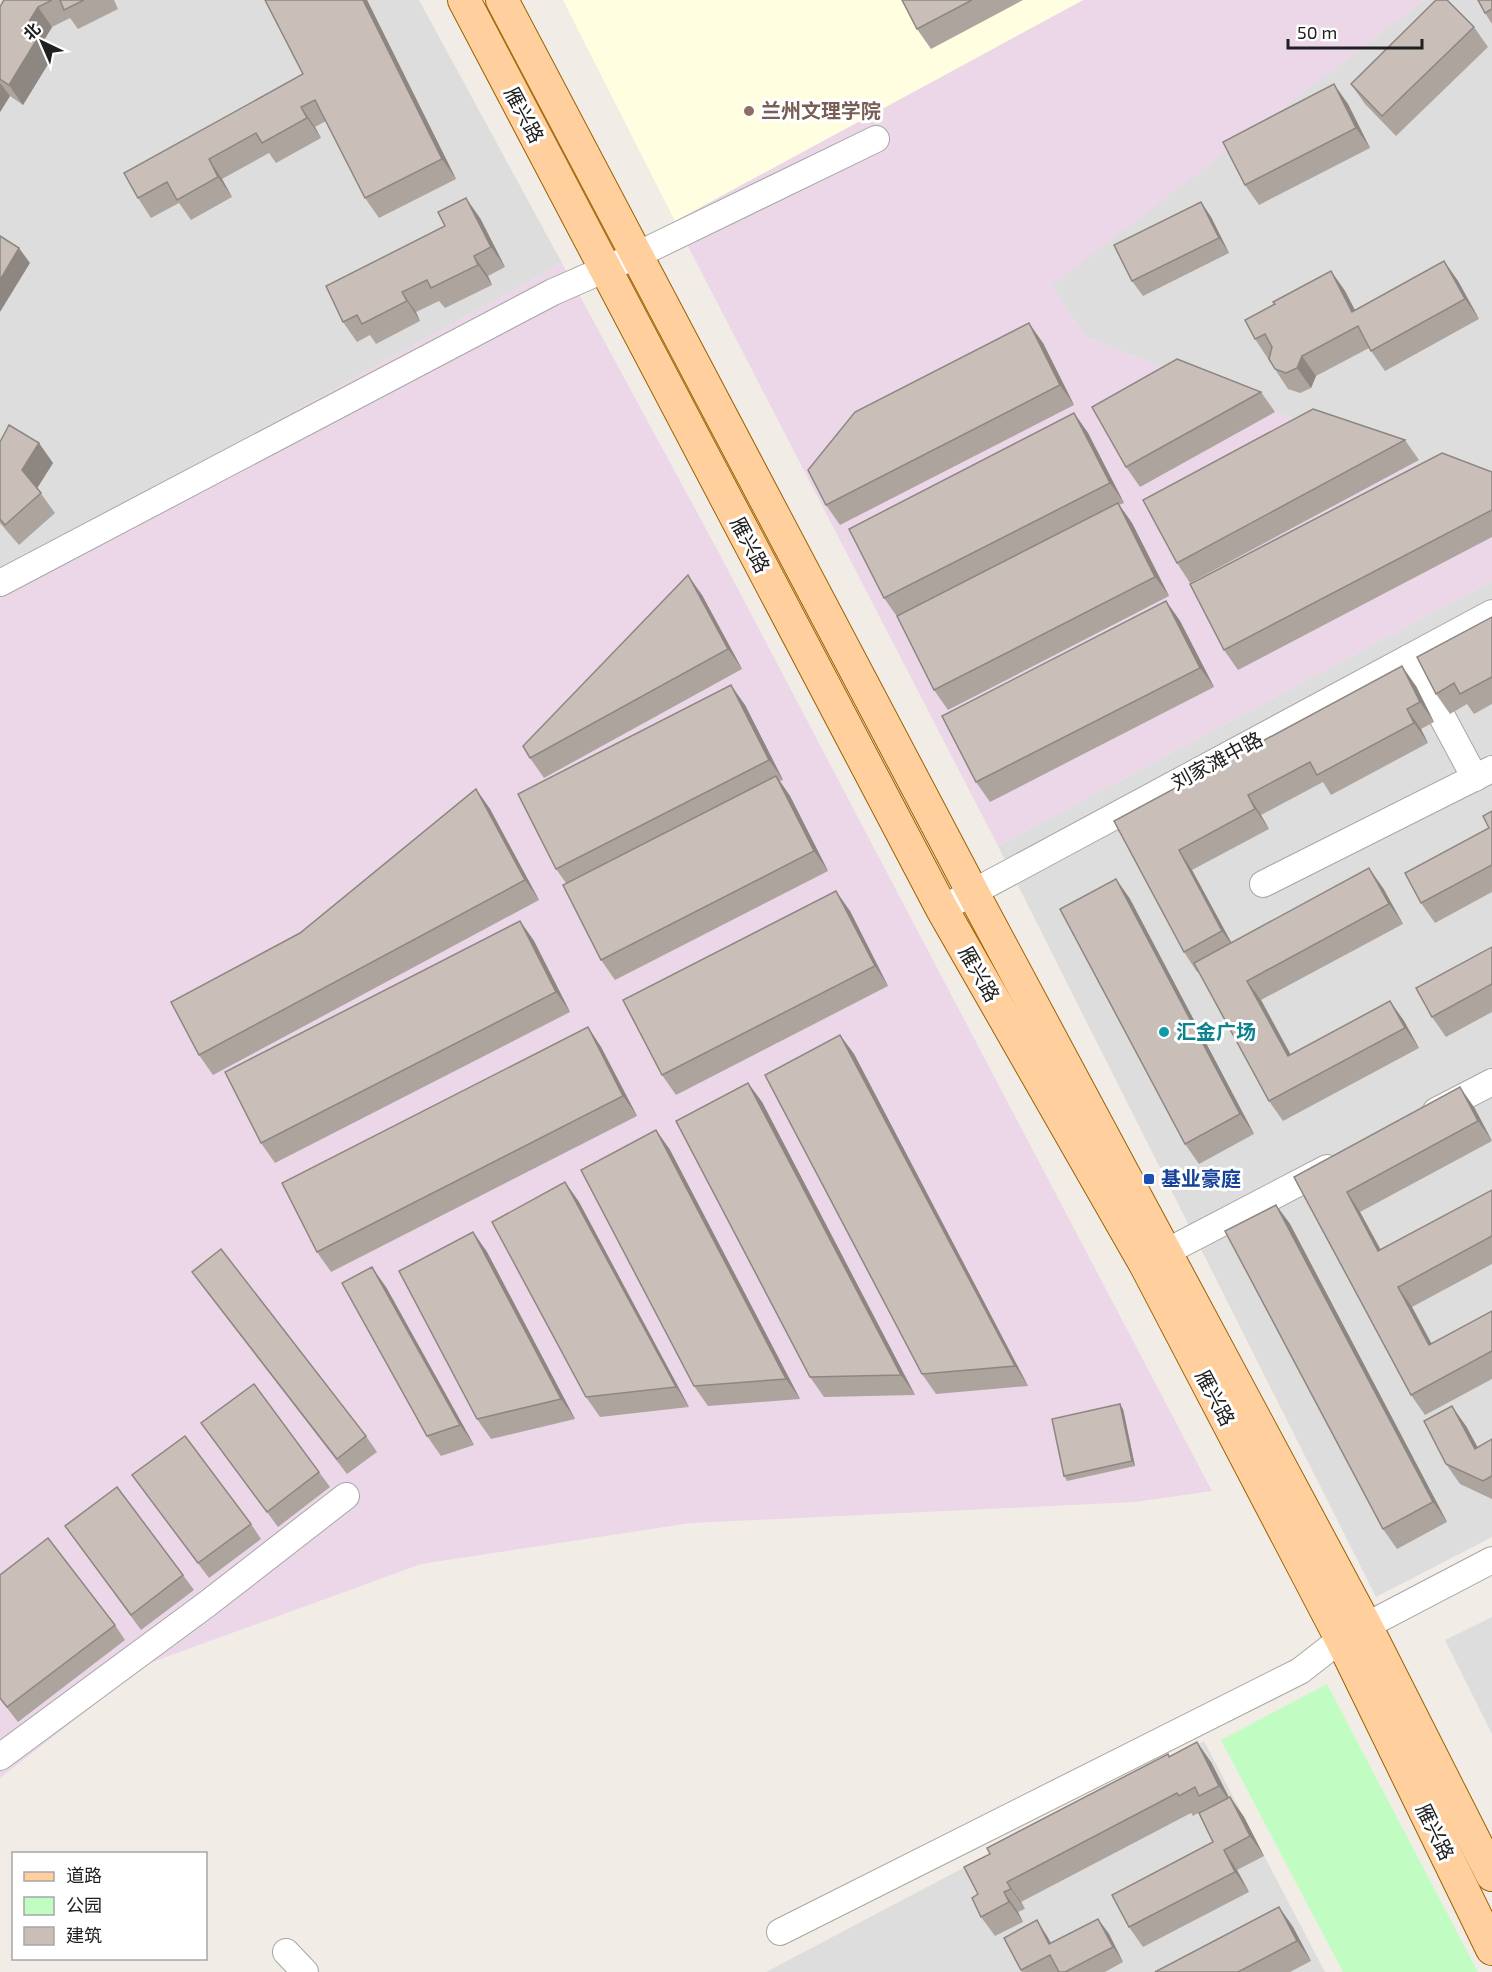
<svg xmlns="http://www.w3.org/2000/svg" width="1492" height="1972" viewBox="0 0 1492 1972" font-family="'Exo 2','Noto Sans SC',sans-serif">
  <style>
    .residential { fill: #dedddd }
    .industrial { fill: #ebd7e8 }
    .education { fill: #fffee1 }
    .park { fill: #c1fdc3 }
    .lines { fill: none; stroke-linecap: round; stroke-linejoin: round }
    .minor-casing { stroke: #a7a7a7; stroke-width: 28 }
    .major-casing { stroke: #9c6100; stroke-width: 34 }
    .minor { stroke: #fff; stroke-width: 26 }
    .major { stroke: #ffd09d; stroke-width: 32 }
    .wall { fill: #ada49e }
    .shaded-wall { fill: #8d8681 }
    .building { fill: #c9bfb8; stroke: #8d8681; stroke-width: 1.5 }
    .education-dot { fill: #8d6e63; stroke: #fff; stroke-width: 2 }
    .culture-dot { fill: #0f9aa8; stroke: #fff; stroke-width: 2 }
    .transit-dot { fill: #1a4fb4; stroke: #fff; stroke-width: 2 }
    .labels { text-anchor: middle; stroke-width: 6; stroke-linejoin: round; paint-order: stroke }
    .education-label { font-size: 20px; font-weight: bold; fill: #785e54; stroke: #fff; text-anchor: start }
    .street-label { font-size: 20px; fill: #202020; stroke: #fff }
    .culture-label { font-size: 20px; font-weight: bold; fill: #0d838f; stroke: #fff; text-anchor: start }
    .transit-label { font-size: 20px; font-weight: bold; fill: #164399; stroke: #fff; text-anchor: start }
  </style>
  <rect width="100%" height="100%" fill="#f1ede6"/>
  <!-- residential -->
  <g class="residential">
    <path d="M0,0H419L562,263L0,574Z"/>
    <path d="M1424,0H1492V496L1086,337L1050,285Z"/>
    <path d="M1492,581V1537L1376,1597L998,846Z"/>
    <path d="M1492,1617V1734L1445,1640Z"/>
    <path d="M1204,1741L1325,1972H766Z"/>
  </g>
  <!-- industrial -->
  <g class="industrial">
    <path d="M1083,0H1424L1051,286L1086,337L1492,496V581L998,846L675,221Z"/>
    <path d="M562,263L719,553L1212,1491L1135,1502L691,1523L421,1564L147,1664L0,1778V574Z"/>
  </g>
  <!-- education -->
  <path class="education" d="M563,0H1083L675,221Z"/>
  <!-- park -->
  <path class="park" d="M1327,1684L1478,1972H1343L1221,1740Z"/>
  <g class="lines">
    <!-- minor casing -->
    <g class="minor-casing">
      <g id="minor">
        <path d="M0,583L553,292L635,256L876,139"/>
        <path d="M1410,657L1475,778"/>
        <path d="M1263,884L1492,769"/>
        <path d="M942,909L1492,613"/>
        <path d="M1436,1111L1492,1082"/>
        <path d="M1149,1261L1327,1168"/>
        <path d="M0,1757L207,1604L346,1496"/>
        <path d="M780,1932L1300,1671L1341,1639L1492,1560"/>
        <path d="M286,1952L305,1972"/>
      </g>
    </g>
    <!-- major casing -->
    <g class="major-casing">
      <g id="major">
        <path d="M464,0L942,909L1145,1264L1341,1639L1492,1949"/>
        <path d="M502,0L973,893L1366,1626L1492,1875"/>
      </g>
    </g>
    <!-- minor -->
    <use href="#minor" class="minor"/>
    <!-- major -->
    <use href="#major" class="major"/>
  </g>
  <!-- wall -->
  <g class="wall">
    <path d="M4,0H114L118,9L78,29L70,18L52,27L43,42L53,56L23,105L10,96L0,112V7Z"/>
    <path d="M265,0H367L456,179L379,218L365,198L326,121L315,127L321,138L276,163L269,153L222,179L232,197L191,220L179,203L151,218L138,198L303,74Z"/>
    <path d="M902,0H1023L931,49L917,29Z"/>
    <path d="M1492,0V24L1485,13Z"/>
    <path d="M1474,27L1488,47L1396,136L1365,104L1351,84Z"/>
    <path d="M1348,104L1370,148L1259,205L1245,185Z"/>
    <path d="M1201,202L1211,217L1229,253L1143,296L1132,281Z"/>
    <path d="M480,218L505,267L488,276L492,285L445,308L439,301L416,312L420,321L376,344L370,335L357,342L343,322Z"/>
    <path d="M1444,261L1458,281L1479,319L1385,371L1369,348L1316,376L1311,388L1300,393L1288,389L1255,339L1275,304L1331,271L1345,291L1355,310Z"/>
    <path d="M1043,343L1074,405L840,525L826,505Z"/>
    <path d="M1261,392L1275,412L1140,487L1126,467Z"/>
    <path d="M1074,413L1088,433L1124,503L1119,505L1132,523L1169,596L948,710L934,690L898,618L884,598Z"/>
    <path d="M1405,440L1419,460L1190,583L1177,563Z"/>
    <path d="M0,442L53,463L37,488L55,513L19,545L0,523Z"/>
    <path d="M1492,472V537L1238,670L1224,650Z"/>
    <path d="M702,595L742,669L544,778L530,758Z"/>
    <path d="M1166,601L1180,621L1214,687L990,802L976,782Z"/>
    <path d="M1492,617V704L1474,714L1467,704L1450,714L1436,694Z"/>
    <path d="M1416,686L1434,722L1421,729L1428,743L1331,795L1323,782L1261,815L1269,829L1192,870L1231,943L1383,888L1403,924L1261,1000L1291,1055L1390,1001L1404,1021L1419,1048L1283,1121L1269,1101L1199,971L1197,972L1184,952L1114,821Z"/>
    <path d="M745,705L783,780L780,781L790,796L828,871L615,980L601,960L566,883L556,869Z"/>
    <path d="M476,789L490,809L539,900L213,1075L199,1055L300,933Z"/>
    <path d="M1492,811V892L1435,923L1421,903L1489,828Z"/>
    <path d="M1116,879L1130,899L1254,1134L1199,1164L1185,1144Z"/>
    <path d="M850,911L888,986L676,1095L662,1075Z"/>
    <path d="M520,921L534,941L570,1012L275,1163L261,1143Z"/>
    <path d="M1492,947V1012L1446,1037L1432,1017Z"/>
    <path d="M588,1027L601,1047L637,1116L331,1272L317,1252Z"/>
    <path d="M840,1035L854,1054L1028,1386L936,1394L922,1374Z"/>
    <path d="M748,1083L762,1102L915,1395L824,1397L810,1377Z"/>
    <path d="M1474,1107L1492,1141L1360,1212L1381,1250L1492,1190V1264L1412,1307L1431,1344L1492,1311V1379L1425,1415L1411,1395L1294,1177Z"/>
    <path d="M656,1130L670,1150L800,1399L708,1406L694,1386Z"/>
    <path d="M565,1182L579,1202L689,1407L600,1417L586,1397Z"/>
    <path d="M1276,1205L1290,1224L1447,1522L1397,1549L1383,1529Z"/>
    <path d="M473,1232L487,1252L575,1419L491,1439L477,1419Z"/>
    <path d="M192,1272L366,1436L377,1452L347,1474L203,1287Z"/>
    <path d="M386,1287L474,1445L441,1456L427,1436Z"/>
    <path d="M1123,1409L1135,1466L1067,1481L1064,1476Z"/>
    <path d="M201,1423L319,1472L330,1487L278,1527Z"/>
    <path d="M1466,1426L1477,1447L1492,1439V1499L1460,1484L1446,1464Z"/>
    <path d="M132,1475L251,1524L261,1539L209,1578Z"/>
    <path d="M65,1526L183,1575L194,1590L141,1630Z"/>
    <path d="M0,1575L115,1625L125,1640L18,1722L0,1699Z"/>
    <path d="M1170,1757L1211,1762L1229,1797H1230L1244,1817L1264,1856L1237,1870L1249,1892L1143,1947L1129,1927L1213,1842L1207,1808L1193,1816L1191,1813L1021,1902L1025,1909L1018,1912L1023,1922L995,1936L981,1917L978,1894L990,1854Z"/>
    <path d="M1279,1907L1293,1927L1311,1961L1290,1972H1155Z"/>
    <path d="M1098,1919L1109,1934L1123,1962L1105,1972H1022L1004,1938L1047,1936L1051,1943Z"/>
  </g>
  <!-- shaded-wall -->
  <g class="shaded-wall">
    <path d="M363,0H367L456,179L442,159Z"/>
    <path d="M38,7L52,27L43,42L53,56L23,105L9,85L25,28Z"/>
    <path d="M0,83L10,96L0,112Z"/>
    <path d="M1334,84L1348,104L1370,148L1356,128Z"/>
    <path d="M301,107L315,127L321,138L307,118Z"/>
    <path d="M209,159L222,179L232,197L218,177Z"/>
    <path d="M466,198L480,218L505,267L491,247Z"/>
    <path d="M1201,202L1211,217L1229,253L1219,238Z"/>
    <path d="M19,248L30,263L0,312V280Z"/>
    <path d="M474,256L488,276L492,285L478,265Z"/>
    <path d="M1444,261L1458,281L1479,319L1465,299Z"/>
    <path d="M1331,271L1345,291L1366,332L1352,312Z"/>
    <path d="M402,292L416,312L420,321L407,301Z"/>
    <path d="M1029,323L1043,343L1074,405L1060,385Z"/>
    <path d="M1302,356L1316,376L1311,388L1297,368Z"/>
    <path d="M1074,413L1088,433L1124,503L1110,483Z"/>
    <path d="M39,443L53,463L36,490L22,470Z"/>
    <path d="M1118,503L1132,523L1169,596L1155,577Z"/>
    <path d="M688,575L702,595L742,669L728,649Z"/>
    <path d="M1166,601L1180,621L1214,687L1200,668Z"/>
    <path d="M1402,666L1416,686L1434,722L1420,702Z"/>
    <path d="M731,685L745,705L783,780L769,760Z"/>
    <path d="M1407,709L1421,729L1428,743L1414,723Z"/>
    <path d="M776,776L790,796L828,871L814,851Z"/>
    <path d="M476,789L490,809L539,900L525,880Z"/>
    <path d="M1248,795L1261,815L1269,829L1255,809Z"/>
    <path d="M1179,850L1192,870L1236,951L1222,931Z"/>
    <path d="M1369,868L1383,888L1403,924L1389,904Z"/>
    <path d="M1116,879L1130,899L1254,1134L1240,1114Z"/>
    <path d="M836,891L850,911L888,986L875,966Z"/>
    <path d="M520,921L534,941L570,1012L556,992Z"/>
    <path d="M1247,981L1261,1000L1302,1076L1288,1056Z"/>
    <path d="M1390,1001L1404,1021L1419,1048L1405,1028Z"/>
    <path d="M588,1027L601,1047L637,1116L623,1096Z"/>
    <path d="M840,1035L854,1054L1028,1386L1015,1366Z"/>
    <path d="M748,1083L762,1102L915,1395L901,1375Z"/>
    <path d="M1460,1087L1474,1107L1492,1141L1478,1121Z"/>
    <path d="M656,1130L670,1150L800,1399L786,1379Z"/>
    <path d="M565,1182L579,1202L689,1407L676,1387Z"/>
    <path d="M1347,1192L1360,1212L1392,1271L1378,1251Z"/>
    <path d="M1276,1205L1290,1224L1447,1522L1433,1502Z"/>
    <path d="M473,1232L487,1252L575,1419L561,1399Z"/>
    <path d="M372,1267L386,1287L474,1445L460,1425Z"/>
    <path d="M1398,1287L1412,1307L1443,1365L1429,1345Z"/>
    <path d="M1120,1404L1123,1409L1135,1466L1132,1461Z"/>
    <path d="M1452,1406L1466,1426L1489,1468L1475,1449Z"/>
    <path d="M1197,1742L1211,1762L1233,1806L1219,1786Z"/>
    <path d="M1230,1797L1244,1817L1264,1856L1250,1836Z"/>
    <path d="M1224,1850L1237,1870L1249,1892L1235,1872Z"/>
    <path d="M1007,1882L1021,1902L1025,1909L1011,1889Z"/>
    <path d="M1004,1892L1018,1912L1023,1922L1009,1902Z"/>
    <path d="M1279,1907L1293,1927L1311,1961L1297,1941Z"/>
    <path d="M1098,1919L1109,1934L1123,1962L1113,1947Z"/>
    <path d="M1037,1920L1047,1936L1059,1959L1049,1944Z"/>
  </g>
  <!-- building -->
  <g class="building">
    <path d="M4,0H52L38,7L25,28L39,36L9,85L0,79V7Z"/>
    <path d="M60,0H84L64,10Z"/>
    <path d="M265,0H363L442,159L365,198L315,100L301,107L307,118L262,143L256,133L209,159L218,177L177,200L167,182L138,198L124,173L303,74Z"/>
    <path d="M902,0H972L917,29Z"/>
    <path d="M1436,0H1447L1474,27L1382,116L1351,84Z"/>
    <path d="M1478,0H1492V9L1485,13Z"/>
    <path d="M1334,84L1356,128L1245,185L1223,142Z"/>
    <path d="M466,198L491,247L474,256L478,265L431,288L427,280L402,292L407,301L362,324L357,315L343,322L326,286L445,226L438,212Z"/>
    <path d="M1201,202L1219,238L1132,281L1114,245Z"/>
    <path d="M0,236L19,248L0,280Z"/>
    <path d="M1444,261L1465,299L1371,351L1358,326L1302,356L1297,368L1286,373L1275,369L1269,359L1272,347L1265,334L1255,339L1245,320L1275,304L1273,302L1331,271L1352,312Z"/>
    <path d="M1029,323L1060,385L826,505L808,470L855,412Z"/>
    <path d="M1177,359L1261,392L1126,467L1092,407Z"/>
    <path d="M1313,409L1405,440L1177,563L1143,500Z"/>
    <path d="M1074,413L1110,483L884,598L849,529Z"/>
    <path d="M9,425L39,443L22,470L41,493L5,525L0,519V442Z"/>
    <path d="M1442,453L1492,472V510L1224,650L1190,584Z"/>
    <path d="M1118,503L1155,577L934,690L897,616Z"/>
    <path d="M688,575L728,649L530,758L523,746Z"/>
    <path d="M1166,601L1200,668L976,782L942,716Z"/>
    <path d="M1492,617V677L1460,694L1454,683L1436,694L1417,657Z"/>
    <path d="M1402,666L1420,702L1407,709L1414,723L1317,775L1310,762L1248,795L1255,809L1179,850L1222,931L1184,952L1114,821Z"/>
    <path d="M731,685L769,760L556,869L518,794Z"/>
    <path d="M776,776L814,851L601,960L563,885Z"/>
    <path d="M476,789L525,880L199,1055L171,1002L300,933Z"/>
    <path d="M1492,811V865L1421,903L1405,873L1489,828L1483,816Z"/>
    <path d="M1369,868L1389,904L1247,981L1288,1056L1390,1001L1405,1028L1269,1101L1194,963Z"/>
    <path d="M1116,879L1240,1114L1185,1144L1060,909Z"/>
    <path d="M836,891L875,966L662,1075L623,1000Z"/>
    <path d="M520,921L556,992L261,1143L225,1072Z"/>
    <path d="M1492,947V984L1432,1017L1416,988Z"/>
    <path d="M588,1027L623,1096L317,1252L282,1183Z"/>
    <path d="M840,1035L1015,1366L922,1374L765,1075Z"/>
    <path d="M748,1083L901,1375L810,1377L676,1121Z"/>
    <path d="M1460,1087L1478,1121L1347,1192L1378,1251L1492,1190V1236L1398,1287L1429,1345L1492,1311V1351L1411,1395L1294,1177Z"/>
    <path d="M656,1130L786,1379L694,1386L581,1170Z"/>
    <path d="M565,1182L676,1387L586,1397L492,1222Z"/>
    <path d="M1276,1205L1433,1502L1383,1529L1225,1231Z"/>
    <path d="M473,1232L561,1399L477,1419L399,1271Z"/>
    <path d="M221,1249L366,1436L337,1459L192,1272Z"/>
    <path d="M372,1267L460,1425L427,1436L342,1283Z"/>
    <path d="M254,1384L319,1472L267,1512L201,1423Z"/>
    <path d="M1120,1404L1132,1461L1064,1476L1052,1419Z"/>
    <path d="M1452,1406L1475,1449L1492,1439V1476L1483,1481L1446,1464L1424,1421Z"/>
    <path d="M185,1436L251,1524L198,1563L132,1475Z"/>
    <path d="M117,1487L183,1575L131,1615L65,1526Z"/>
    <path d="M48,1538L115,1625L7,1707L0,1698V1575Z"/>
    <path d="M1197,1742L1219,1786L1199,1796L1195,1787L1179,1796L1177,1793L1007,1882L1011,1889L1004,1892L1009,1902L981,1917L972,1898L978,1894L964,1867L990,1854L987,1848L1168,1754L1169,1757Z"/>
    <path d="M1230,1797L1250,1836L1224,1850L1235,1872L1129,1927L1112,1895L1213,1842L1199,1813Z"/>
    <path d="M1279,1907L1297,1941L1238,1972H1155Z"/>
    <path d="M1098,1919L1113,1947L1065,1972H1059L1050,1955L1021,1970L1004,1938L1037,1920L1049,1944Z"/>
  </g>
  <!-- markers -->
  <circle class="education-dot" cx="749" cy="111" r="6"/>
  <circle class="culture-dot" cx="1164" cy="1032" r="6"/>
  <rect class="transit-dot" x="1143" y="1173" width="12" height="12" rx="3"/>
  <g class="labels">
    <!-- education labels -->
    <g class="education-label">
      <text x="761" y="118">兰州文理学院</text>
    </g>
    <!-- street labels -->
    <g class="street-label">
      <text transform="translate(524 115) rotate(62)" y="7">雁兴路</text>
      <text transform="translate(750 545) rotate(62)" y="7">雁兴路</text>
      <text transform="translate(1217 761) rotate(-28)" y="7">刘家滩中路</text>
      <text transform="translate(979 974) rotate(60)" y="7">雁兴路</text>
      <text transform="translate(1215 1398) rotate(62)" y="7">雁兴路</text>
      <text transform="translate(1435 1832) rotate(64)" y="7">雁兴路</text>
    </g>
    <!-- culture labels -->
    <g class="culture-label">
      <text x="1176" y="1039">汇金广场</text>
    </g>
    <!-- transit labels -->
    <g class="transit-label">
      <text x="1161" y="1186">基业豪庭</text>
    </g>
  </g>
  <!-- legend -->
  <rect x="12" y="1852" width="195" height="108" fill="#ffffff" stroke="#a6a6a6" stroke-width="1.5"/>
  <rect x="24" y="1872" width="30" height="9" fill="#ffd09d" stroke="#a6a6a6" stroke-width="1.5"/>
  <text x="66" y="1882" font-size="18" fill="#202020">道路</text>
  <rect x="24" y="1897" width="30" height="18" fill="#c1fdc3" stroke="#a6a6a6" stroke-width="1.5"/>
  <text x="66" y="1912" font-size="18" fill="#202020">公园</text>
  <rect x="24" y="1927" width="30" height="18" fill="#c9bfb8" stroke="#a6a6a6" stroke-width="1.5"/>
  <text x="66" y="1942" font-size="18" fill="#202020">建筑</text>
  <!-- north arrow -->
  <g transform="translate(42 42) rotate(316)" stroke="#ffffff" stroke-width="4.5" paint-order="stroke">
  <path d="M0-4.5L10 22L0 15L-10 22Z" fill="#202020"/>
  <text y="-9" font-size="16" font-weight="bold" text-anchor="middle" fill="#202020">北</text>
  </g>
  <!-- scale -->
  <path d="M1288 39v9h134v-9" fill="none" stroke="#202020" stroke-width="3"/>
  <text x="1297" y="39" font-size="18" fill="#202020" stroke="#ffffff" stroke-width="4.5" paint-order="stroke">50 m</text>
</svg>
